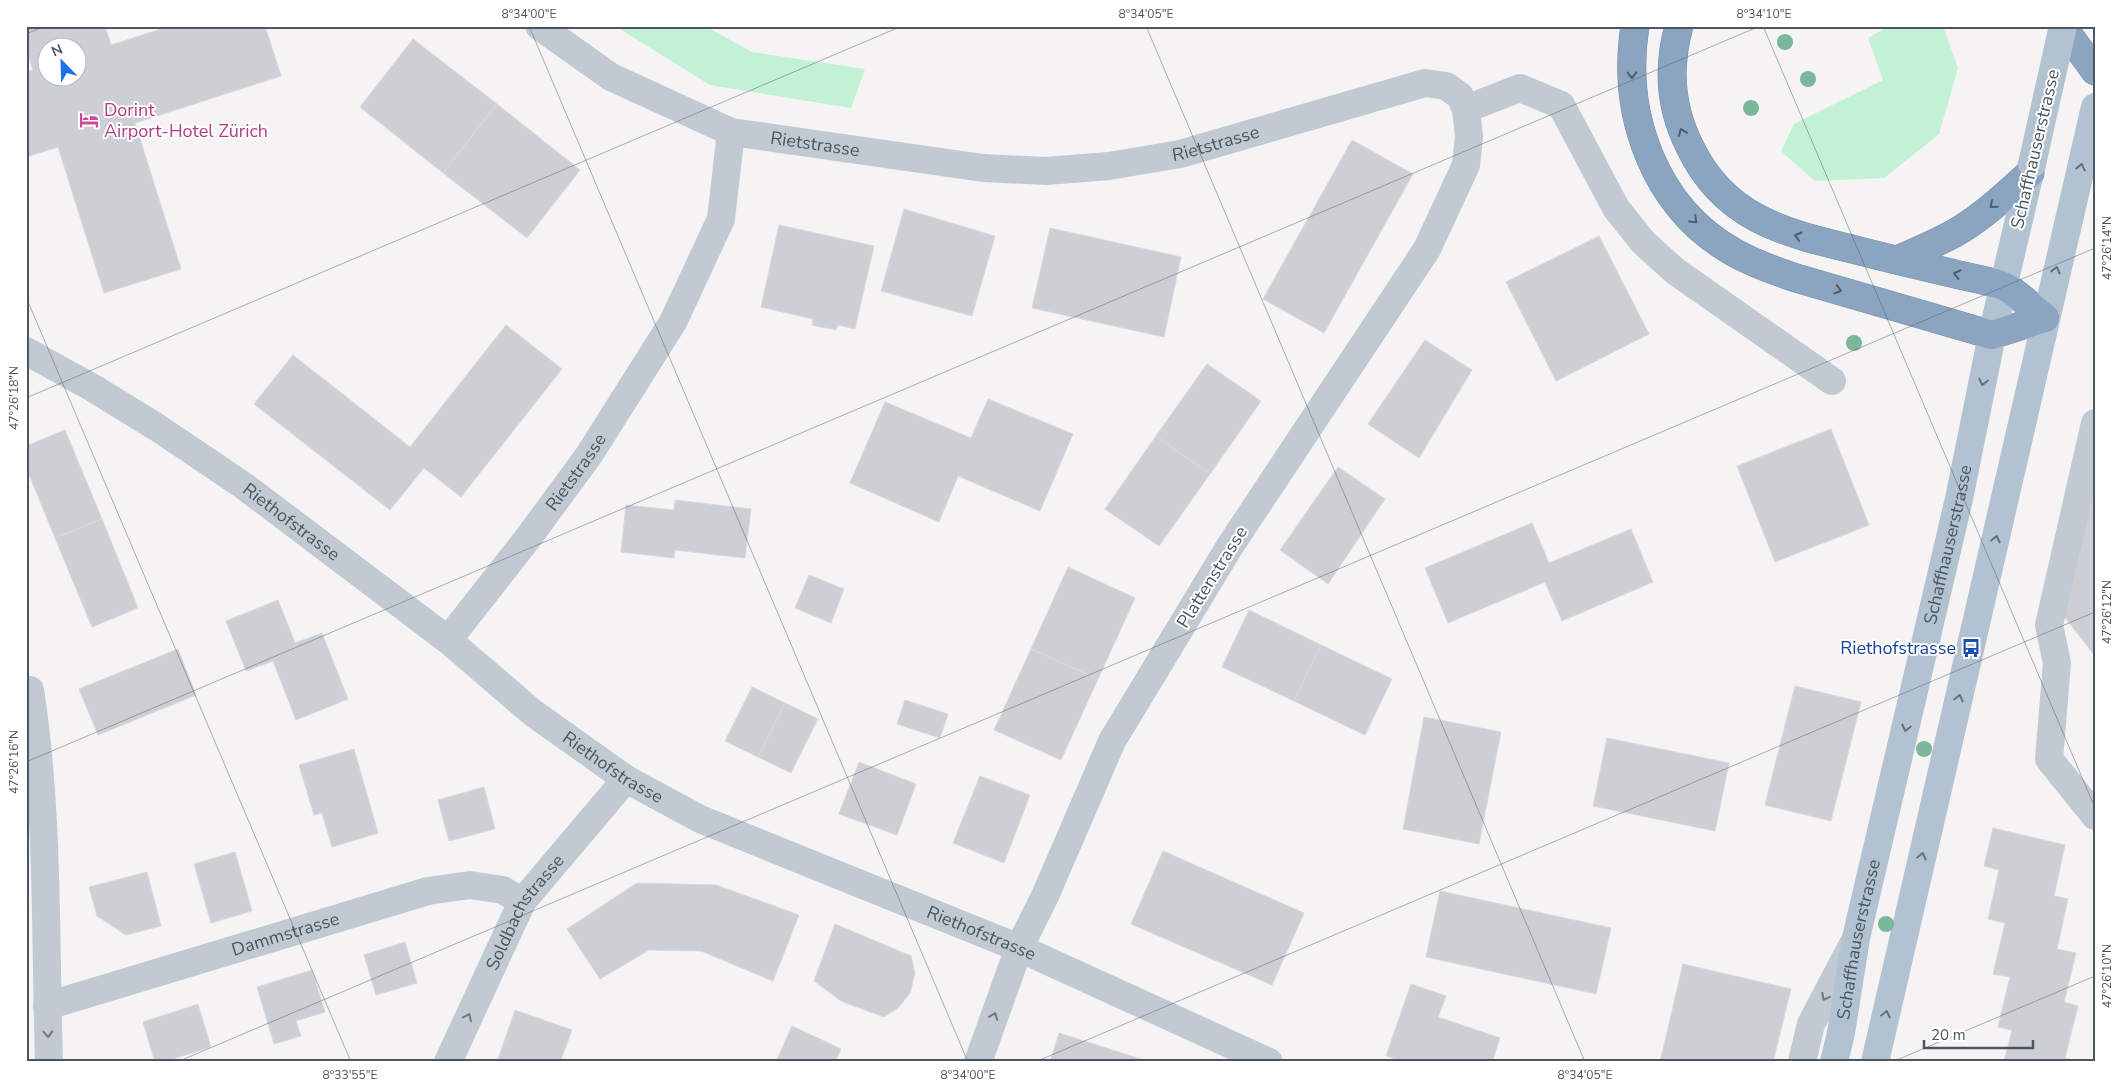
<svg xmlns="http://www.w3.org/2000/svg" width="2121" height="1088" viewBox="0 0 2121 1088" font-family="'Nunito Sans',sans-serif">
  <style>
    .green { fill: #c3f1d5 }
    .building { fill: #cdcfd5; stroke: #d7d9de; fill-rule: evenodd }
    .lines { fill: none; stroke-linecap: round; stroke-linejoin: round }
    .highway-casing { stroke: #7690ad; stroke-width: 29 }
    .minor { stroke: #c1cad2; stroke-width: 28 }
    .major { stroke: #b3c2d1; stroke-width: 28 }
    .highway { stroke: #8ba5c1; stroke-width: 28 }
    .major-bridge { stroke: #b3c2d1; stroke-width: 28 }
    .tree { fill: #7bb799 }
    .oneway { stroke: #505e6b }
    .oneway2 { stroke: #64717d }
    .oneway3 { stroke: #6e7983 }
    .ticks { fill: none; stroke: #4a5661; stroke-width: 1; stroke-opacity: 0.45 }
    .labels { text-anchor: middle; stroke-width: 4; stroke-linejoin: round; paint-order: stroke }
    .hotel-label { font-size: 18px; fill: #b23c85; stroke: #fff; text-anchor: start }
    .street-label { font-size: 18px; fill: #4a5661; stroke: #fff }
    .transit-label { font-size: 18px; fill: #164399; stroke: #fff; text-anchor: end }
    .neatline { fill: none; stroke: #4a5661; stroke-width: 2 }
    .ticks-label { font-size: 12px; text-anchor: middle; fill: #4a5661 }
  </style>
  <rect width="100%" height="100%" fill="#f5f3f3"/>
  <!-- green -->
  <g class="green">
    <path d="M615,26H705L752,52L865,69L851,108L710,85Z"/>
    <path d="M1889,26H1943L1958,68L1939,134L1884,178L1815,181L1781,151L1794,124L1883,80L1868,38Z"/>
  </g>
  <!-- building -->
  <g class="building">
    <path d="M26,26H105L111,45L171,26H265L281,76L135,123L181,269L104,293L58,147L26,157V72L33,70L26,49ZM48,48H78V78H48Z"/>
    <path d="M413,39L497,104L443,173L360,107Z"/>
    <path d="M497,104L580,170L527,238L443,173Z"/>
    <path d="M1352,140L1413,174L1324,333L1263,299Z"/>
    <path d="M904,209L995,236L972,316L881,291Z"/>
    <path d="M779,225L874,246L855,329L838,325L836,330L812,325L813,319L761,307Z"/>
    <path d="M1050,228L1181,257L1164,337L1032,308Z"/>
    <path d="M1599,236L1649,334L1556,381L1506,282Z"/>
    <path d="M506,325L562,369L461,497L424,468L390,510L254,404L293,355L410,447Z"/>
    <path d="M1425,340L1472,370L1419,458L1368,424Z"/>
    <path d="M1207,364L1261,401L1210,474L1156,436Z"/>
    <path d="M988,399L1073,434L1040,511L958,476L939,522L850,483L885,402L971,438Z"/>
    <path d="M1831,429L1869,525L1775,562L1737,466Z"/>
    <path d="M65,430L102,519L55,538L26,467V446Z"/>
    <path d="M1156,436L1210,474L1159,546L1105,509Z"/>
    <path d="M1338,467L1385,499L1328,584L1280,550Z"/>
    <path d="M2095,469V656L2060,611Z"/>
    <path d="M675,500L751,509L745,558L675,550L674,558L621,552L626,505L674,510Z"/>
    <path d="M102,519L138,608L92,627L55,538Z"/>
    <path d="M1532,523L1549,563L1631,529L1653,582L1562,621L1545,582L1448,623L1425,568Z"/>
    <path d="M1068,567L1135,598L1098,679L1031,649Z"/>
    <path d="M809,575L844,589L831,623L795,608Z"/>
    <path d="M278,600L295,643L322,633L348,699L296,720L273,661L246,671L226,621Z"/>
    <path d="M1249,610L1321,645L1294,701L1222,667Z"/>
    <path d="M1321,645L1392,679L1365,735L1294,701Z"/>
    <path d="M178,649L196,695L98,735L79,689Z"/>
    <path d="M1031,649L1098,679L1061,760L994,730Z"/>
    <path d="M1795,686L1861,702L1831,821L1765,805Z"/>
    <path d="M752,687L785,703L758,757L725,741Z"/>
    <path d="M905,700L948,714L940,738L897,724Z"/>
    <path d="M785,703L818,719L791,773L758,757Z"/>
    <path d="M1424,717L1501,732L1479,844L1403,829Z"/>
    <path d="M1607,738L1729,763L1715,831L1593,806Z"/>
    <path d="M354,749L378,833L332,847L322,813L314,815L299,765Z"/>
    <path d="M859,762L916,784L897,835L839,814Z"/>
    <path d="M980,776L1030,795L1004,863L953,843Z"/>
    <path d="M484,787L495,829L449,841L438,800Z"/>
    <path d="M1993,828L2065,845L2054,896L2068,899L2057,949L2076,953L2064,1002L2078,1006L2065,1058L2079,1062H2004L2012,1030L1998,1027L2010,977L1993,974L2005,923L1988,919L1999,870L1984,866Z"/>
    <path d="M1163,851L1304,913L1272,985L1131,924Z"/>
    <path d="M235,852L252,911L211,923L194,864Z"/>
    <path d="M147,872L161,926L126,935L97,916L89,887Z"/>
    <path d="M637,883L716,885L799,915L773,981L701,951L649,950L600,979L567,929Z"/>
    <path d="M1440,891L1611,928L1596,994L1426,957Z"/>
    <path d="M835,924L911,956L915,973L910,993L898,1008L884,1017L841,1001L814,981Z"/>
    <path d="M405,942L417,983L376,995L364,955Z"/>
    <path d="M1683,964L1791,989L1773,1062H1660Z"/>
    <path d="M312,970L325,1012L296,1021L301,1036L274,1044L257,987Z"/>
    <path d="M1411,984L1446,996L1438,1017L1500,1038L1492,1062H1404L1386,1056Z"/>
    <path d="M198,1004L211,1047L163,1062H155L143,1022Z"/>
    <path d="M515,1010L572,1030L560,1062H497Z"/>
    <path d="M792,1026L841,1049L835,1062H776Z"/>
    <path d="M1059,1033L1150,1062H1050Z"/>
  </g>
  <g class="lines">
    <!-- highway casing -->
    <g class="highway-casing">
      <g id="highway">
        <path d="M1635,26C1621,114 1654,208 1735,253C1755,264 1775,271 1796,278L1992,335L2045,318"/>
        <path d="M1679,26C1667,69 1670,108 1690,147C1724,218 1782,232 1852,249C1886,258 1921,266 1955,274C1970,278 1988,280 2003,286C2016,291 2033,309 2045,318"/>
        <path d="M2062,26L2095,71"/>
        <path d="M1897,260C1918,251 1940,242 1960,230C1986,214 2008,193 2030,173"/>
      </g>
    </g>
    <!-- minor -->
    <g class="minor">
      <path d="M539,26L611,77L731,132"/>
      <path d="M1466,109L1520,88L1561,105L1616,208L1643,242L1675,271L1832,381"/>
      <path id="s1" d="M26,351L93,388L158,428L244,486L448,640L533,713L626,779L700,819L1019,948L1269,1062"/>
      <path d="M2095,423L2049,625L2057,663L2049,759L2095,816"/>
      <path id="s2" d="M448,640L528,538L589,455L673,322L721,219L731,132L983,168L1046,171L1109,166L1180,154L1425,83L1446,86L1460,96L1466,109L1469,136L1466,165L1427,249L1230,546L1112,741L1045,896L1019,948L978,1062"/>
      <path d="M30,690C49,813 45,938 49,1062"/>
      <path id="s3" d="M47,1006L428,891L470,885L503,890L522,902"/>
      <path id="s4" d="M448,1062L522,902L626,779"/>
      <path d="M1802,1062L1811,1024L1853,944"/>
    </g>
    <!-- major -->
    <g class="major">
      <path id="s5" d="M1834,1062L1841,1033L1856,938L1959,499L1992,335L2032,164"/>
      <path d="M1875,1062L2095,107"/>
    </g>
    <!-- highway -->
    <use href="#highway" class="highway"/>
    <!-- major-bridge -->
    <path class="major-bridge" d="M2032,164L2063,26"/>
  </g>
  <!-- trees -->
  <g class="tree">
    <circle cx="1785" cy="42" r="8"/>
    <circle cx="1808" cy="79" r="8"/>
    <circle cx="1751" cy="108" r="8"/>
    <circle cx="1854" cy="343" r="8"/>
    <circle cx="1924" cy="749" r="8"/>
    <circle cx="1886" cy="924" r="8"/>
  </g>
  <!-- one-way arrows -->
  <defs><path id="oneway-chevron" d="M-2-3.5L2.5 0L-2 3.5" fill="none" stroke-width="1.6" stroke-linecap="round" stroke-linejoin="round" transform="scale(1.25)"/></defs>
  <g class="oneway">
    <use href="#oneway-chevron" transform="translate(1632 75) rotate(89)"/>
    <use href="#oneway-chevron" transform="translate(1682 132) rotate(-113)"/>
    <use href="#oneway-chevron" transform="translate(1993 205) rotate(139)"/>
    <use href="#oneway-chevron" transform="translate(1694 220) rotate(44)"/>
    <use href="#oneway-chevron" transform="translate(1798 236) rotate(-163)"/>
    <use href="#oneway-chevron" transform="translate(1957 274) rotate(-166)"/>
    <use href="#oneway-chevron" transform="translate(1838 290) rotate(16)"/>
  </g>
  <g class="oneway2">
    <use href="#oneway-chevron" transform="translate(2081 167) rotate(-77)"/>
    <use href="#oneway-chevron" transform="translate(2056 270) rotate(-76)"/>
    <use href="#oneway-chevron" transform="translate(1983 382) rotate(102)"/>
    <use href="#oneway-chevron" transform="translate(1996 539) rotate(-77)"/>
    <use href="#oneway-chevron" transform="translate(1959 698) rotate(-77)"/>
    <use href="#oneway-chevron" transform="translate(1906 728) rotate(103)"/>
    <use href="#oneway-chevron" transform="translate(1922 856) rotate(-77)"/>
    <use href="#oneway-chevron" transform="translate(1886 1014) rotate(-77)"/>
  </g>
  <g class="oneway3">
    <use href="#oneway-chevron" transform="translate(1825 997) rotate(118)"/>
    <use href="#oneway-chevron" transform="translate(994 1016) rotate(-70)"/>
    <use href="#oneway-chevron" transform="translate(468 1017) rotate(-65)"/>
    <use href="#oneway-chevron" transform="translate(48 1034) rotate(88)"/>
  </g>
  <!-- ticks -->
  <path class="ticks" d="M529,26L968,1062M1146,26L1585,1062M1763,26L2095,808M26,34L45,26M26,297L351,1062M26,398L902,26M26,762L1760,26M177,1062L2095,248M1035,1062L2095,612M1892,1062L2095,976"/>
  <!-- icons -->
  <defs>
    <g id="hotel-bare" transform="scale(1.5)"><path d="M-6-4.5h1.5V1H6V5H4.5V3h-9V5H-6ZM-4 0a1.8 1.8 0 1 1 3.6 0ZM.5 0V-2.5h3Q6-2.5 6 0Z" fill="#d1479c" stroke="#fff" stroke-width="2.5" paint-order="stroke"/></g>
    <g id="bus-bare" transform="scale(1.5)"><path d="M-5-6H5V4H4V6H2V4H-2V6H-4V4H-5ZM-3.5-4V0h7V-4ZM-3.5 1.2v1.5H-2V1.2ZM2 1.2v1.5H3.5V1.2Z" fill="#1a4fb4" stroke="#fff" stroke-width="2.5" paint-order="stroke"/></g>
  </defs>
  <g fill-rule="evenodd">
    <use href="#hotel-bare" x="89" y="120"/>
    <use href="#bus-bare" x="1971" y="648"/>
  </g>
  <g class="labels">
    <!-- hotel labels -->
    <g class="hotel-label">
      <text x="104" y="116">Dorint<tspan x="104" dy="21">Airport-Hotel Zürich</tspan></text>
    </g>
    <!-- street labels -->
    <g class="street-label">
      <text dy="6" stroke="none"><textPath href="#s2" startOffset="1081">Rietstrasse</textPath></text>
      <text dy="6" stroke="none"><textPath href="#s2" startOffset="676">Rietstrasse</textPath></text>
      <text transform="translate(2035 149) rotate(-77)" y="6">Schaffhauserstrasse</text>
      <text dy="6" stroke="none"><textPath href="#s2" startOffset="211">Rietstrasse</textPath></text>
      <text dy="6" stroke="none"><textPath href="#s1" startOffset="316">Riethofstrasse</textPath></text>
      <text dy="6" stroke="none"><textPath href="#s5" startOffset="530">Schaffhauserstrasse</textPath></text>
      <text transform="translate(1212 577) rotate(-58)" y="6">Plattenstrasse</text>
      <text dy="6" stroke="none"><textPath href="#s1" startOffset="721">Riethofstrasse</textPath></text>
      <text dy="6" stroke="none"><textPath href="#s4" startOffset="169">Soldbachstrasse</textPath></text>
      <text dy="6" stroke="none"><textPath href="#s3" startOffset="249">Dammstrasse</textPath></text>
      <text dy="6" stroke="none"><textPath href="#s1" startOffset="1126">Riethofstrasse</textPath></text>
      <text dy="6" stroke="none"><textPath href="#s5" startOffset="125">Schaffhauserstrasse</textPath></text>
    </g>
    <!-- transit labels -->
    <g class="transit-label">
      <text x="1956" y="654">Riethofstrasse</text>
    </g>
  </g>
  <!-- border -->
  <rect width="2121" height="1088" fill="none" stroke="#ffffff" stroke-width="55"/>
  <!-- north arrow -->
  <g transform="translate(62 62) rotate(337)"><circle r="24" fill="#ffffff" stroke="#b7bbc0"/>
  <path d="M0-4L9 19L0 12L-9 19Z" fill="#1a73e8"/>
  <text y="-8" font-size="14" font-weight="bold" text-anchor="middle" fill="#4a5661">N</text>
  </g>
  <!-- scale -->
  <path d="M1924 1040v8h109v-8" fill="none" stroke="#4a5661" stroke-width="2.5"/>
  <text x="1931" y="1040" font-size="15" fill="#4a5661" stroke="#ffffff" stroke-width="4" paint-order="stroke">20 m</text>
  <rect x="28" y="28" width="2066" height="1032" class="neatline"/>
  <g class="ticks-label">
    <text x="529" y="18">8°34'00"E</text>
    <text x="1146" y="18">8°34'05"E</text>
    <text x="1764" y="18">8°34'10"E</text>
    <text transform="translate(2107 248) rotate(-90)" y="4">47°26'14"N</text>
    <text transform="translate(14 398) rotate(-90)" y="4">47°26'18"N</text>
    <text transform="translate(2107 612) rotate(-90)" y="4">47°26'12"N</text>
    <text transform="translate(14 762) rotate(-90)" y="4">47°26'16"N</text>
    <text transform="translate(2107 976) rotate(-90)" y="4">47°26'10"N</text>
    <text x="350" y="1079">8°33'55"E</text>
    <text x="968" y="1079">8°34'00"E</text>
    <text x="1585" y="1079">8°34'05"E</text>
  </g>
</svg>
